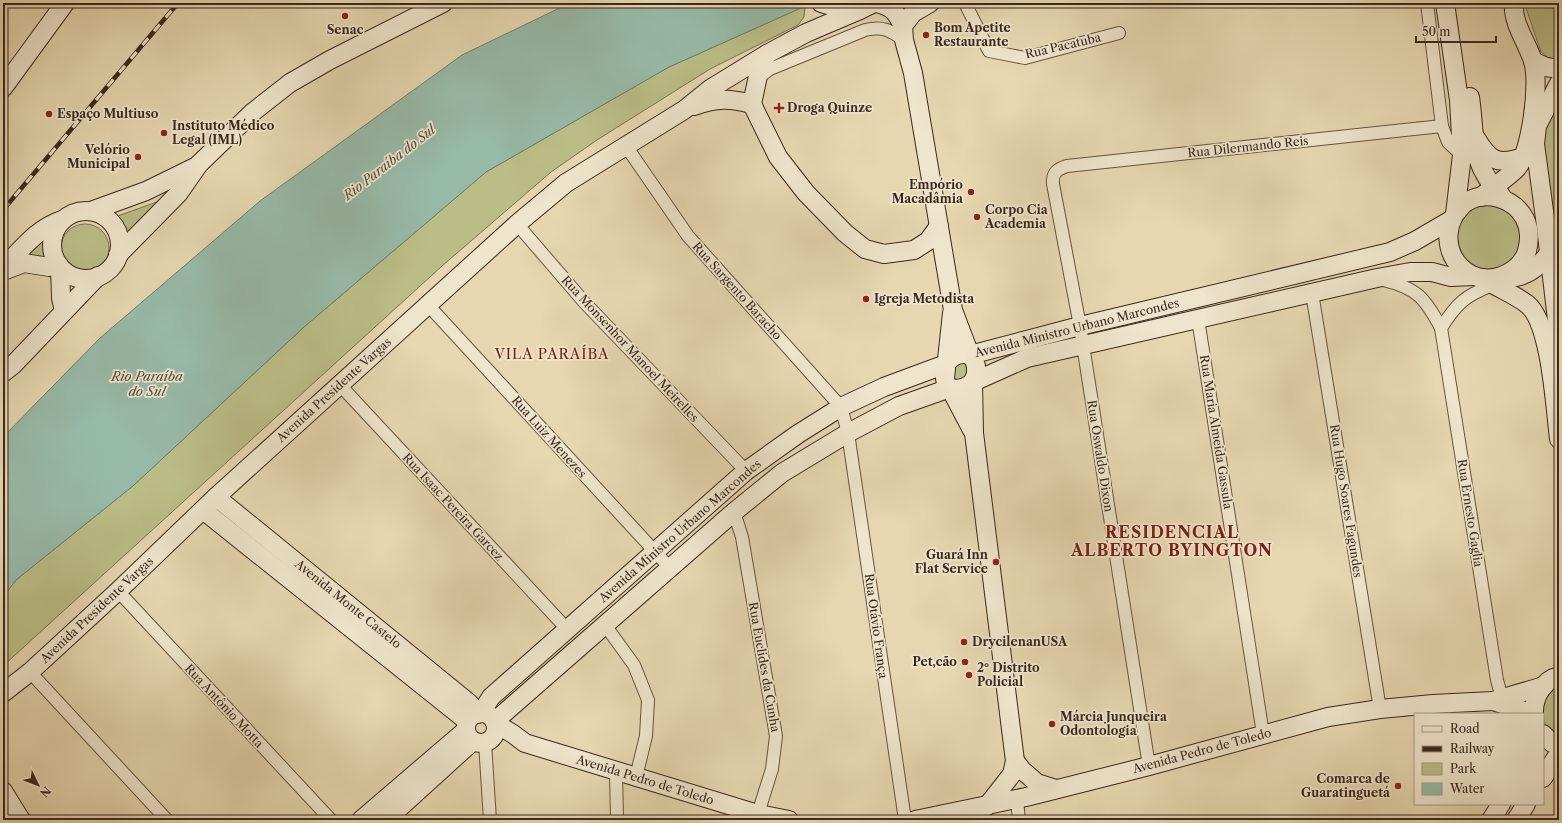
<svg xmlns="http://www.w3.org/2000/svg" width="1562" height="823" viewBox="0 0 1562 823" font-family="'Libre Caslon Text',serif">
  <style>
    .green { fill: #bbbd87; stroke: #7b7253 }
    .water { fill: #97baa8; stroke: #727f71 }
    .lines { fill: none; stroke-linecap: round; stroke-linejoin: round }
    .street-casing { stroke: #665343; stroke-width: 14 }
    .secondary-casing { stroke: #3b271f; stroke-width: 20 }
    .street { stroke: #efe5cc; stroke-width: 12 }
    .secondary { stroke: #efe5cc; stroke-width: 18 }
    .rail-casing { stroke: #3b271f; stroke-width: 4.5 }
    .rail { stroke: #efe5cc; stroke-width: 3; stroke-dasharray: 9; stroke-linecap: butt }
    .poi-dot { fill: #8f2418; stroke: #efe5cc; stroke-width: 1.5 }
    .labels { text-anchor: middle; stroke-width: 3.5; stroke-linejoin: round; paint-order: stroke }
    .poi-label { font-size: 12px; font-weight: bold; fill: #3b271f; stroke: #efe5cc; text-anchor: start }
    .street-label { font-size: 12px; fill: #3b271f; stroke: #efe5cc }
    .water-label { font-size: 13px; font-style: italic; fill: #524c41; stroke: #efe5cc }
    .quarter-label { font-size: 14px; letter-spacing: 1px; fill: #7a1f14; stroke: #efe5cc }
    .district-label { font-size: 16px; font-weight: bold; letter-spacing: 1px; fill: #7a1f14; stroke: #efe5cc }
  </style>
  <rect width="100%" height="100%" fill="#e6d7b0"/>
  <filter id="stains"><feTurbulence type="fractalNoise" baseFrequency=".005" numOctaves="4"/><feColorMatrix values="0 0 0 0 .2 0 0 0 0 .09 0 0 0 0 .02 0 0 0 .5 -.17"/></filter>
  <radialGradient id="worn" r=".72"><stop offset=".6" stop-color="#630" stop-opacity="0"/><stop offset="1" stop-color="#630" stop-opacity=".3"/></radialGradient>
  <!-- green -->
  <g class="green">
    <path d="M1541,3H1559V58L1550,59L1541,52L1525,5Z"/>
    <path d="M805,6L804,17L798,25L710,69L597,140L551,172L442,266L3,666V597L16,580L134,485L304,327L486,172L669,67Z"/>
    <path d="M1559,96V291L1540,138Z"/>
    <path d="M165,199L125,243L115,217Z"/>
    <path d="M1487,203L1510,208L1526,238L1509,268L1476,270C1471,266 1463,260 1460,255C1458,252 1458,246 1458,243C1454,220 1467,209 1487,203Z"/>
    <circle cx="85" cy="248" r="24"/>
    <path d="M49,234L47,247L51,259L26,256Z"/>
    <path d="M965,362L971,376L957,381L953,377L955,364Z"/>
    <path d="M1559,684V738C1550,730 1543,727 1543,714H1541C1544,698 1545,693 1559,684Z"/>
  </g>
  <!-- water -->
  <path class="water" d="M570,3H812L669,67L486,172L304,327L134,485L16,580L3,597V437L100,338L260,201L462,55Z"/>
  <g class="lines">
    <!-- street casing -->
    <g class="street-casing">
      <g id="street">
        <path d="M965,3L989,51L1025,58L1119,33"/>
        <path d="M1427,3L1442,126L1448,142L1462,155"/>
        <path d="M758,78L770,69L865,30C883,26 890,30 904,40"/>
        <path d="M626,146L688,236L841,407L848,433L905,820"/>
        <path d="M517,224L585,303L746,471"/>
        <path d="M1383,280C1417,288 1425,298 1441,328L1497,680L1502,698"/>
        <path d="M1312,293L1380,709"/>
        <path d="M428,305L670,568"/>
        <path d="M1198,319L1263,734"/>
        <path d="M1441,328C1457,303 1465,296 1492,285"/>
        <path d="M340,385L567,629"/>
        <path d="M734,512L742,537L776,736L772,769L756,820"/>
        <path d="M118,591L331,820"/>
        <path d="M605,625L634,665L648,700L646,736L636,777"/>
        <path d="M30,672L167,820"/>
        <path d="M485,743L490,820"/>
        <path d="M1149,766L1080,326L1053,184C1052,173 1057,169 1067,166L1442,126"/>
        <path d="M616,771L617,820"/>
        <path d="M1017,800L1019,820"/>
      </g>
    </g>
    <!-- secondary casing -->
    <g class="secondary-casing">
      <g id="secondary">
        <path d="M821,3L841,9L859,10"/>
        <path d="M877,3C893,7 896,12 903,26"/>
        <path d="M930,3L913,13L903,26L904,40L913,73L953,310L970,355L974,360L976,366V374L973,382L974,433L1015,761L1012,774L1009,778L987,806"/>
        <path d="M1445,3L1459,100L1462,155L1455,214C1432,254 1474,297 1513,270C1519,266 1525,258 1527,251C1530,239 1530,230 1525,219C1514,198 1485,189 1465,203C1461,206 1458,211 1455,214"/>
        <path d="M1533,61L1546,67L1559,69"/>
        <path d="M1559,83L1537,126L1535,144L1546,226L1559,337"/>
        <path d="M3,88L65,3"/>
        <path d="M1470,97C1476,137 1469,163 1501,195"/>
        <path d="M752,104L778,157L806,193L845,233L865,249L884,254L914,250L928,241L939,226"/>
        <path d="M752,104L759,71L767,54"/>
        <path d="M694,106C717,98 729,98 752,104"/>
        <path d="M1476,138C1489,160 1497,166 1523,157"/>
        <path d="M1481,197C1491,188 1509,177 1517,168C1531,152 1540,82 1533,61C1527,42 1512,23 1514,3"/>
        <path d="M91,211L146,191L195,167"/>
        <circle cx="86" cy="245" r="34"/>
        <path d="M118,255L178,194L199,164L253,112L290,83L330,60L443,3"/>
        <path d="M60,267L61,298L64,311"/>
        <path d="M3,268C21,250 37,228 62,220"/>
        <path d="M3,271L24,263L49,267L59,265"/>
        <path d="M1483,278C1497,288 1514,294 1527,304C1551,323 1555,408 1559,439"/>
        <path d="M1507,278C1525,278 1539,267 1549,253"/>
        <path d="M952,313L945,378L946,384L950,388L972,430"/>
        <path d="M3,373L13,365L98,276"/>
        <path d="M216,497L469,703L478,714"/>
        <path d="M203,510L467,721"/>
        <path d="M3,693L30,672L118,591L216,497L517,224L566,183L684,110L710,89L767,54L806,33L860,10L874,3"/>
        <path d="M1493,701L1533,714"/>
        <circle cx="481" cy="728" r="15"/>
        <path d="M481,713L491,697L746,471L798,434L841,407L884,387L946,364C952,356 960,352 970,355L1080,326L1390,252L1415,241L1451,220"/>
        <path d="M1534,714C1533,698 1543,680 1559,676"/>
        <path d="M495,721L734,512L782,473L848,433L899,406L950,388C960,390 965,388 973,382L1027,358L1377,278L1410,272H1432L1451,277L1474,276"/>
        <path d="M495,723L513,734L525,743L758,814L789,820"/>
        <path d="M1543,734L1552,743L1559,745"/>
        <path d="M1015,761L1022,770L1037,783L1056,789"/>
        <path d="M1543,778L1555,759L1559,756"/>
        <path d="M3,791L21,820"/>
        <path d="M361,820L466,730"/>
        <path d="M386,820L473,741"/>
        <path d="M915,820L1026,797L1149,766L1328,717L1380,709L1433,704L1493,701L1544,686"/>
        <path d="M1491,820L1501,804"/>
        <path d="M1516,820L1526,804"/>
      </g>
    </g>
    <!-- street -->
    <use href="#street" class="street"/>
    <!-- secondary -->
    <use href="#secondary" class="secondary"/>
    <!-- rail casing -->
    <g class="rail-casing">
      <path id="rail" d="M3,210L178,3"/>
    </g>
    <!-- rail -->
    <use href="#rail" class="rail"/>
  </g>
  <!-- markers -->
  <g class="poi-dot">
    <circle cx="345" cy="16" r="4"/>
    <circle cx="926" cy="35" r="4"/>
    <path d="M777 102h4v4h4v4h-4v4h-4v-4h-4v-4h4z"/>
    <circle cx="49" cy="114" r="4"/>
    <circle cx="164" cy="133" r="4"/>
    <circle cx="138" cy="157" r="4"/>
    <circle cx="971" cy="192" r="4"/>
    <circle cx="977" cy="217" r="4"/>
    <circle cx="866" cy="299" r="4"/>
    <circle cx="996" cy="562" r="4"/>
    <circle cx="964" cy="642" r="4"/>
    <circle cx="965" cy="662" r="4"/>
    <circle cx="969" cy="675" r="4"/>
    <circle cx="1052" cy="724" r="4"/>
    <circle cx="1398" cy="786" r="4"/>
  </g>
  <g class="labels">
    <!-- poi labels -->
    <g class="poi-label">
      <text x="934" y="32">Bom Apetite<tspan x="934" dy="14">Restaurante</tspan></text>
      <text x="345" y="34" text-anchor="middle">Senac</text>
      <text x="787" y="112">Droga Quinze</text>
      <text x="57" y="118">Espaço Multiuso</text>
      <text x="172" y="130">Instituto Médico<tspan x="172" dy="14">Legal (IML)</tspan></text>
      <text x="130" y="154" text-anchor="end">Velório<tspan x="130" dy="14">Municipal</tspan></text>
      <text x="963" y="189" text-anchor="end">Empório<tspan x="963" dy="14">Macadâmia</tspan></text>
      <text x="985" y="214">Corpo Cia<tspan x="985" dy="14">Academia</tspan></text>
      <text x="874" y="303">Igreja Metodista</text>
      <text x="988" y="559" text-anchor="end">Guará Inn<tspan x="988" dy="14">Flat Service</tspan></text>
      <text x="972" y="646">DrycilenanUSA</text>
      <text x="957" y="666" text-anchor="end">Pet,cão</text>
      <text x="977" y="672">2º Distrito<tspan x="977" dy="14">Policial</tspan></text>
      <text x="1060" y="721">Márcia Junqueira<tspan x="1060" dy="14">Odontologia</tspan></text>
      <text x="1390" y="783" text-anchor="end">Comarca de<tspan x="1390" dy="14">Guaratinguetá</tspan></text>
    </g>
    <!-- street labels -->
    <g class="street-label">
      <text transform="translate(1063 46) rotate(-13)" y="4">Rua Pacatuba</text>
      <text transform="translate(1248 147) rotate(-6)" y="4">Rua Dilermando Reis</text>
      <text transform="translate(737 291) rotate(48)" y="4">Rua Sargento Baracho</text>
      <text transform="translate(1077 328) rotate(-14)" y="4">Avenida Ministro Urbano Marcondes</text>
      <text transform="translate(630 349) rotate(47)" y="4">Rua Monsenhor Manoel Meirelles</text>
      <text transform="translate(334 390) rotate(-42)" y="4">Avenida Presidente Vargas</text>
      <text transform="translate(1216 432) rotate(81)" y="4">Rua Maria Almeida Gassula</text>
      <text transform="translate(549 437) rotate(48)" y="4">Rua Luiz Menezes</text>
      <text transform="translate(1100 456) rotate(81)" y="4">Rua Oswaldo Dixon</text>
      <text transform="translate(1346 501) rotate(81)" y="4">Rua Hugo Soares Fagundes</text>
      <text transform="translate(453 507) rotate(47)" y="4">Rua Isaac Pereira Garcez</text>
      <text transform="translate(1470 513) rotate(81)" y="4">Rua Ernesto Gaglia</text>
      <text transform="translate(680 531) rotate(-41)" y="4">Avenida Ministro Urbano Marcondes</text>
      <text transform="translate(348 604) rotate(39)" y="4">Avenida Monte Castelo</text>
      <text transform="translate(97 610) rotate(-43)" y="4">Avenida Presidente Vargas</text>
      <text transform="translate(876 626) rotate(82)" y="4">Rua Otávio França</text>
      <text transform="translate(764 667) rotate(80)" y="4">Rua Euclides da Cunha</text>
      <text transform="translate(224 706) rotate(47)" y="4">Rua Antônio Motta</text>
      <text transform="translate(1202 751) rotate(-15)" y="4">Avenida Pedro de Toledo</text>
      <text transform="translate(645 780) rotate(17)" y="4">Avenida Pedro de Toledo</text>
    </g>
    <!-- water labels -->
    <g class="water-label">
      <text transform="translate(389 162) rotate(-38)" y="5">Rio Paraíba do Sul</text>
      <text x="147" y="381">Rio Paraíba<tspan x="147" dy="15">do Sul</tspan></text>
    </g>
    <!-- quarter labels -->
    <g class="quarter-label">
      <text x="552" y="359">VILA PARAÍBA</text>
    </g>
    <!-- district labels -->
    <g class="district-label">
      <text x="1172" y="538">RESIDENCIAL<tspan x="1172" dy="18">ALBERTO BYINGTON</tspan></text>
    </g>
  </g>
  <!-- margin -->
  <rect width="1562" height="823" fill="none" stroke="#e6d7b0" stroke-width="16"/>
  <rect x="4" y="4" width="1554" height="815" fill="none" stroke="#3b271f" stroke-width="2"/>
  <rect x="8" y="8" width="1546" height="807" fill="none" stroke="#3b271f"/>
  <!-- legend -->
  <rect x="1414" y="713" width="130" height="92" fill="#efe5cc" stroke="#a79987"/>
  <rect x="1422" y="726" width="20" height="6" fill="#efe5cc" stroke="#a79987"/>
  <text x="1450" y="733" font-size="12" fill="#3b271f">Road</text>
  <rect x="1422" y="746" width="20" height="6" fill="#3b271f" stroke="#a79987"/>
  <text x="1450" y="753" font-size="12" fill="#3b271f">Railway</text>
  <rect x="1422" y="763" width="20" height="12" fill="#bbbd87" stroke="#a79987"/>
  <text x="1450" y="773" font-size="12" fill="#3b271f">Park</text>
  <rect x="1422" y="783" width="20" height="12" fill="#97baa8" stroke="#a79987"/>
  <text x="1450" y="793" font-size="12" fill="#3b271f">Water</text>
  <!-- north arrow -->
  <g transform="translate(38 785) rotate(133)" stroke="#efe5cc" stroke-width="3" paint-order="stroke">
  <path d="M0-3L7 15L0 10L-7 15Z" fill="#3b271f"/>
  <text y="-6" font-size="11" font-weight="bold" text-anchor="middle" fill="#3b271f">N</text>
  </g>
  <!-- scale -->
  <path d="M1416 36v6h80v-6" fill="none" stroke="#3b271f" stroke-width="2"/>
  <text x="1422" y="36" font-size="12" fill="#3b271f" stroke="#efe5cc" stroke-width="3" paint-order="stroke">50 m</text>
  <rect width="100%" height="100%" filter="url(#stains)"/>
  <rect width="100%" height="100%" fill="url(#worn)"/>
</svg>
